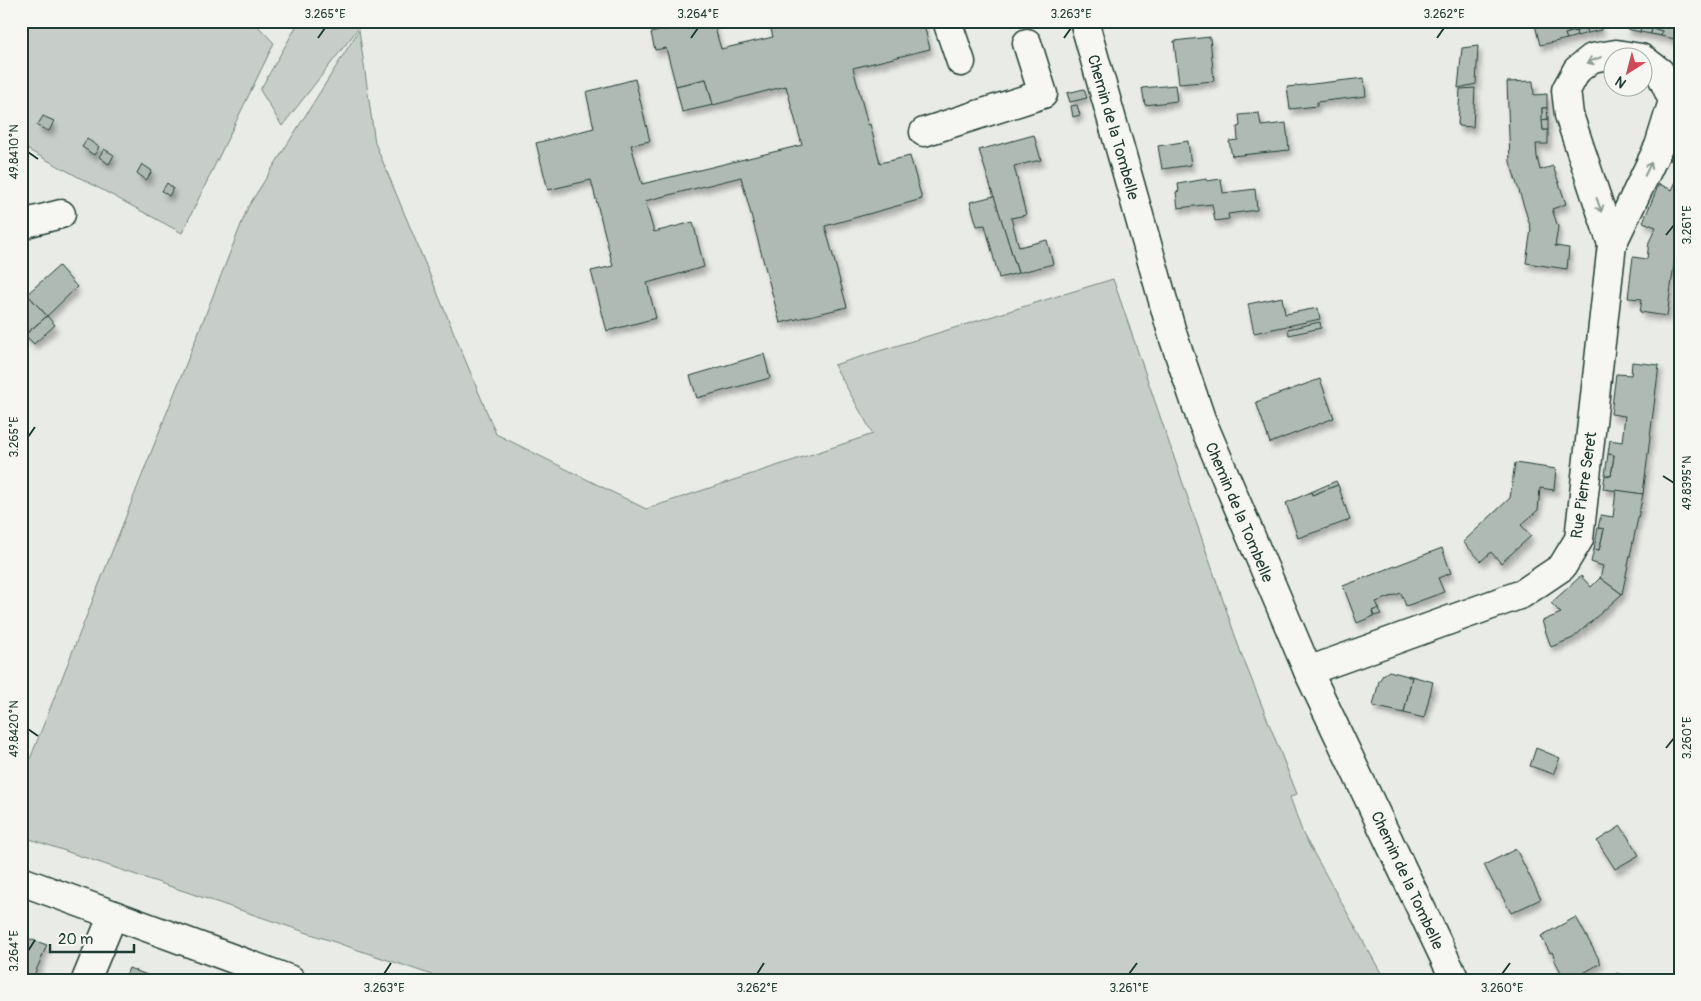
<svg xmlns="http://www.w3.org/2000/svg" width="1701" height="1001" viewBox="0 0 1701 1001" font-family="Pangolin,sans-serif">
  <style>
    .green { fill: #c7cec9; stroke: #73867e }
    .building { fill: #b0bab5; stroke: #1f3d34; filter: url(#shadow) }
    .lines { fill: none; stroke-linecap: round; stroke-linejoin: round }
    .minor-casing { stroke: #1f3d34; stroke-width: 31 }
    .minor { stroke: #f6f6f2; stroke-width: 28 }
    .oneway { stroke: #8a9a93 }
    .ticks { fill: none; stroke: #1f3d34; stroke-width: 2 }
    .labels { text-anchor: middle; stroke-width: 5; stroke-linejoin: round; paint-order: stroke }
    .street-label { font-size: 16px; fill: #1f3d34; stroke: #f6f6f2 }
    .neatline { fill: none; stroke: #1f3d34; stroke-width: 2 }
    .ticks-label { font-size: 12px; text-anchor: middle; fill: #1f3d34 }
  </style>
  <defs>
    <filter id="shadow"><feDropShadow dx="3" dy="5.5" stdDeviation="2.5" flood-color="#0004"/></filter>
  </defs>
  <rect width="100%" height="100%" fill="#e9ebe7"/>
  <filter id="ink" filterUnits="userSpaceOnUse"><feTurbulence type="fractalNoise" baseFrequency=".02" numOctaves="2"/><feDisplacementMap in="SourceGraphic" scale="10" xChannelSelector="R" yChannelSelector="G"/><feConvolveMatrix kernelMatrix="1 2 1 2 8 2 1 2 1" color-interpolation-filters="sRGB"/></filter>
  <g filter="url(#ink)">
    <!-- green -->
    <g class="green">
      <path d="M21,21H253L274,43L182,233L21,146Z"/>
      <path d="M281,21H364L282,126L260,90L296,27Z"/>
      <path d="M359,30L375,143L496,434L646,509L873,434L834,365L1113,279L1241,653L1297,794L1290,797L1303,834L1385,980H447L21,836V782L248,207Z"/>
    </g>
    <!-- building -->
    <g class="building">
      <path d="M701,21H713L721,49L773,37L769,21H923L930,49L853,68L868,125L870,124L880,163L910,156L922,199L825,226L847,307L780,323L741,177L645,201L654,232L693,222L704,267L647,283L656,318L607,331L591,271L613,266L591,180L548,190L536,143L594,128L586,92L635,79L650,141L631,145L642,184L802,145L786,86L713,105L706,79L676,86L666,48L655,50L651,33Z"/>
      <path d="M1534,21H1599L1601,30L1588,33L1586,28L1565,34L1567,39L1540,45Z"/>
      <path d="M1628,21H1680V26H1678L1675,39L1661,36L1662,31L1641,27L1640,32L1627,29Z"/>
      <path d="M1641,27L1652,28L1651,34L1640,32Z"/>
      <path d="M1586,28L1588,33L1577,36L1576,31Z"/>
      <path d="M1652,28L1662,31L1661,36L1651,34Z"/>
      <path d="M1576,31L1577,36L1567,39L1565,34Z"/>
      <path d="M1210,37L1214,81L1179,84L1174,41Z"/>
      <path d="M1478,46L1476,84L1458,88L1462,48Z"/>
      <path d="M1364,78L1366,96L1317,102V106L1290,109L1287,87Z"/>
      <path d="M706,79L713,105L682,112L676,86Z"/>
      <path d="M1533,81L1534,95L1547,94V108H1542L1543,130H1548V144H1536L1537,157L1540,170L1553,166L1566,204L1552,209L1558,227L1555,246L1569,248L1567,269L1526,263L1531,229L1510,162L1507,82Z"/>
      <path d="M1175,85L1177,101L1145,105L1142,88Z"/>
      <path d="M1475,88L1473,127L1458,126L1460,89Z"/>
      <path d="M1084,89L1087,98L1070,102L1067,93Z"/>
      <path d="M1077,105L1080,115L1073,117L1071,106Z"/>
      <path d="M1542,108H1547L1548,119L1542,120Z"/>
      <path d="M1259,113L1261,126L1286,123L1289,150L1232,156L1229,141L1238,140L1237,127L1240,126L1239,115Z"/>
      <path d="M43,116L54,121L49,131L37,126Z"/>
      <path d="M1548,119V130H1543L1542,120Z"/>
      <path d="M1034,135L1041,160L1014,166L1026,215L1011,218L1019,247L1047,240L1053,264L1018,273L979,150Z"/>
      <path d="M1680,137V164L1670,160Z"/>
      <path d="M87,139L99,147L94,155L82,147Z"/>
      <path d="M1188,141L1191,165L1162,169L1158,146Z"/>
      <path d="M104,149L114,155L109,164L99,157Z"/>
      <path d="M142,164L152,171L146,180L137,173Z"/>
      <path d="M1680,173V241L1676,250L1667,316L1640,312L1642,299L1628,298L1633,257L1647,259L1649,242L1656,227L1643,222L1659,184L1672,190Z"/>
      <path d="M1206,179L1207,181L1221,179L1223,193L1255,189L1257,210L1228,214L1229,219L1215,221L1212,204L1178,208L1176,192L1179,191L1178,184Z"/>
      <path d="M167,183L173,188L169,196L162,191Z"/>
      <path d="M994,196L1018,273L999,278L985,225L977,226L970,202Z"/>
      <path d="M59,266L77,287L47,316L27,294Z"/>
      <path d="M27,294L47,316L21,338V299Z"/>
      <path d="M1282,297L1285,314L1318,308L1320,319L1254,333L1248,304Z"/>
      <path d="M47,316L55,325L34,344L25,335Z"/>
      <path d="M1320,322L1321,328L1289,335L1288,329Z"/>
      <path d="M764,354L770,378L697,398L690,376Z"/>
      <path d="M1632,362L1659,365L1643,494L1603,489L1605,475L1611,476L1614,455L1608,454L1610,440L1622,442L1625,416L1611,414L1616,374L1631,375Z"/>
      <path d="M1320,379L1334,418L1270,443L1256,402Z"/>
      <path d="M1608,454L1614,455L1611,476L1605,475Z"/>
      <path d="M1515,463L1556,469L1554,490L1540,488L1538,510L1521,525L1531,536L1501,563L1491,552L1481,561L1463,542L1510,498Z"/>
      <path d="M1336,481L1338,485L1312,495L1311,492Z"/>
      <path d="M1338,485L1350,520L1298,538L1286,503L1311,492L1312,495Z"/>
      <path d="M1616,490L1643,494L1622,594L1600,578L1603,566L1591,562L1594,549L1599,550L1604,529L1598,528L1601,515L1613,517Z"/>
      <path d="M1598,528L1604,529L1599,550L1594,549Z"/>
      <path d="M1442,548L1451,573L1438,578L1444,592L1406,606L1401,593L1376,602L1379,608L1372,611L1374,616L1357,623L1343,586Z"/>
      <path d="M1581,576L1591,587L1600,578L1622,594L1573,638L1551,647L1542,621L1561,613L1551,603Z"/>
      <path d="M1379,608L1381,614L1374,616L1372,611Z"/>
      <path d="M1389,671L1412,677L1404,713L1373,706L1379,681L1383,675Z"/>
      <path d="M1408,675L1433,682L1424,718L1404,713L1412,677H1408Z"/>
      <path d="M1536,748L1560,758L1553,774L1530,766Z"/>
      <path d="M1621,826L1639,855L1615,869L1597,841Z"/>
      <path d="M1516,849L1541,899L1511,913L1499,890H1497L1484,865Z"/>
      <path d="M1576,917L1601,963L1571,980H1565L1554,959H1555L1552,952L1550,953L1541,936Z"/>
      <path d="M21,936L47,945L32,980H21Z"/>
      <path d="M129,968L160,980H124Z"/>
      <path d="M1618,973L1622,980H1603Z"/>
    </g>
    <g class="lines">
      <!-- minor casing -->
      <g class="minor-casing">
        <g id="minor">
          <path d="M947,21L961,62"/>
          <path d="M1084,21L1173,336L1201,419L1308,671L1455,980"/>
          <path d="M924,132L1043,94L1027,43"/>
          <path d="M21,227L26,223L61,214"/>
          <path d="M1612,244L1569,115L1566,90L1577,70L1592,58L1616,54L1641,58"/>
          <path d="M1308,671L1522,594L1562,567L1579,539L1612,244L1659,146L1673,101L1660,72L1644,60"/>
          <path d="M21,881L291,980"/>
          <path d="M86,980L113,915"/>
        </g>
      </g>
      <!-- minor -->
      <use href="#minor" class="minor"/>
    </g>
    <!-- one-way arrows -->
    <defs><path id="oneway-shaft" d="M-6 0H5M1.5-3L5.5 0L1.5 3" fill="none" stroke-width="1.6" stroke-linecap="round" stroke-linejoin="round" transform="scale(1.25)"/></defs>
    <g class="oneway">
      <use href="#oneway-shaft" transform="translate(1594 60) rotate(157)"/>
      <use href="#oneway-shaft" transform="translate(1648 169) rotate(-64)"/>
      <use href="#oneway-shaft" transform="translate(1599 205) rotate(71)"/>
    </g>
  </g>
  <!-- ticks -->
  <path class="ticks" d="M318,38L325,28M691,38L698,28M1064,38L1071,28M1437,38L1444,28M28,152L38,159M1666,235L1674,225M28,437L35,427M1663,476L1674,483M28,729L38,736M1666,748L1674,738M28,951L35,940M384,974L391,963M757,974L764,963M1129,974L1137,963M1502,974L1510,963"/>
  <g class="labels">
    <!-- street labels -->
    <g class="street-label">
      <text transform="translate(1114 127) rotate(74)" y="6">Chemin de la Tombelle</text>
      <text transform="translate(1583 485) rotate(-82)" y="6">Rue Pierre Seret</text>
      <text transform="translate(1240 512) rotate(67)" y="6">Chemin de la Tombelle</text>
      <text transform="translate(1408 880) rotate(65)" y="6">Chemin de la Tombelle</text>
    </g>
  </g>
  <!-- margin -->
  <rect width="1701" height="1001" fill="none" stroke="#f6f6f2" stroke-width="55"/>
  <!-- north arrow -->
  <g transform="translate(1628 72) rotate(216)"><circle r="24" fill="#f6f6f2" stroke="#a0aca6"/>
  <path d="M0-4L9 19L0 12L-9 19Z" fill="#d1495b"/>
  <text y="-8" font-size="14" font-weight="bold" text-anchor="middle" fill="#1f3d34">N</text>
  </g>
  <!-- scale -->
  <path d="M50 944v8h84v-8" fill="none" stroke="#1f3d34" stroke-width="2.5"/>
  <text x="58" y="944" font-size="15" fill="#1f3d34" stroke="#f6f6f2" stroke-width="4" paint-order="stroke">20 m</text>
  <rect x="28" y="28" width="1646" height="946" class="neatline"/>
  <g class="ticks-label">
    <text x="325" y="18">3.265°E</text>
    <text x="698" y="18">3.264°E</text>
    <text x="1071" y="18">3.263°E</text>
    <text x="1444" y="18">3.262°E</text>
    <text transform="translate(14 152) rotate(-90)" y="4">49.8410°N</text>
    <text transform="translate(1687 225) rotate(-90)" y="4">3.261°E</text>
    <text transform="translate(14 437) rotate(-90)" y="4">3.265°E</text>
    <text transform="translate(1687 483) rotate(-90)" y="4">49.8395°N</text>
    <text transform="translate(14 729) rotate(-90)" y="4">49.8420°N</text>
    <text transform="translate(1687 738) rotate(-90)" y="4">3.260°E</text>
    <text transform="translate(14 951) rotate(-90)" y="4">3.264°E</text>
    <text x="384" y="992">3.263°E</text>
    <text x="757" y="992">3.262°E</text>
    <text x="1129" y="992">3.261°E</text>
    <text x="1502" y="992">3.260°E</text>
  </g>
</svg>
